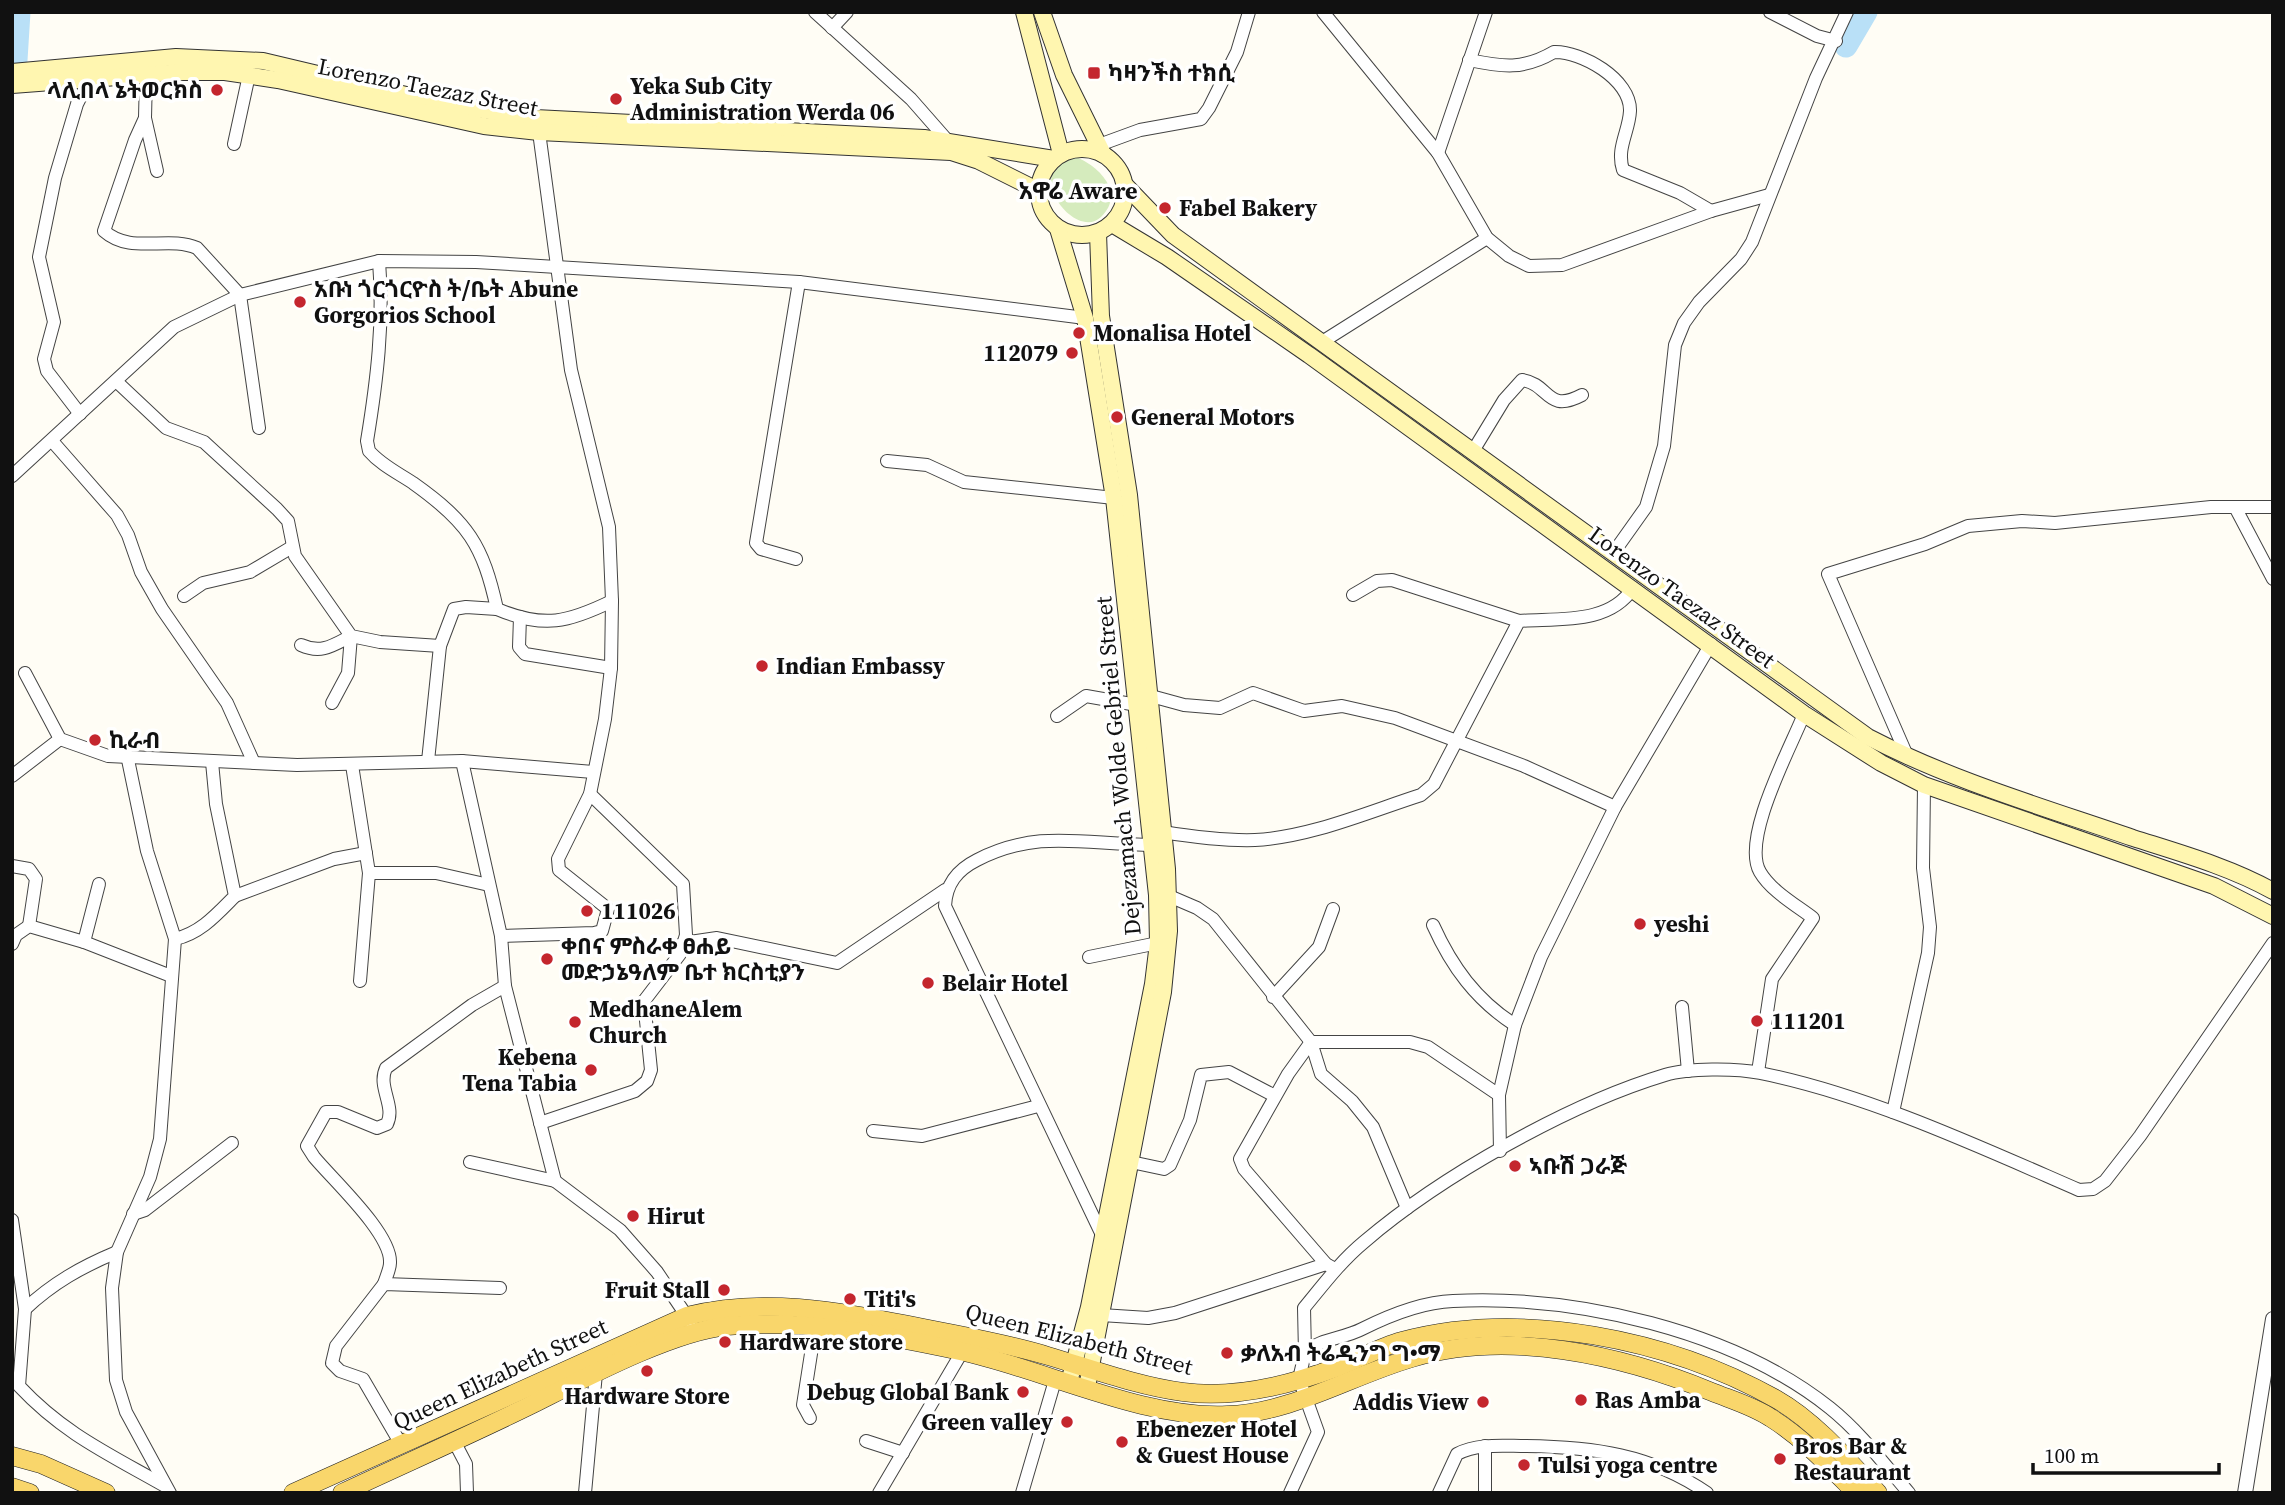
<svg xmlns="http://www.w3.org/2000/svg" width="2285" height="1505" viewBox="0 0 2285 1505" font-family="'Source Serif 4','Noto Sans Ethiopic',serif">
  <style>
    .green { fill: #d5ebbd }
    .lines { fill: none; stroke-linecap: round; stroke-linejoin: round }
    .river { stroke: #b9e0f7; stroke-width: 23 }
    .minor-casing { stroke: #444; stroke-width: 14 }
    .tertiary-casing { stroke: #444; stroke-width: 16 }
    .secondary-casing { stroke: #333; stroke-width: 18 }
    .primary-casing { stroke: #222; stroke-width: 19 }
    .minor { stroke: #fff; stroke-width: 12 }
    .tertiary { stroke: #fff; stroke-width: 14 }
    .secondary { stroke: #fff6b0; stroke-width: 16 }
    .primary { stroke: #f9d66b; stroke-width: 18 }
    .poi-dot { fill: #c4262e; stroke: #fff; stroke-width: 2.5 }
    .labels { text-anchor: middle; stroke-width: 7; stroke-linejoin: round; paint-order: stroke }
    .poi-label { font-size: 23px; font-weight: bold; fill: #111; stroke: #fff; text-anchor: start }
    .street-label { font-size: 23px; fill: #111; stroke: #fff }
    .neighbourhood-label { font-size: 24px; font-weight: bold; fill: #111; stroke: #fff }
  </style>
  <rect width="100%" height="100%" fill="#fffdf5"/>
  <!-- green -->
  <path class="green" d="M1069,155C1095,161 1128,192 1101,217C1076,241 1024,175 1069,155Z"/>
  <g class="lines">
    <!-- river -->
    <g class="river">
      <path d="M1846,46L1866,12"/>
      <path d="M12,79L15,76L19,12"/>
    </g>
    <!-- minor casing -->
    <g class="minor-casing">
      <g id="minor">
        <path d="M815,12L911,99L947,140"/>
        <path d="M1323,12L1438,153L1487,238L1509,256L1529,266L1562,265L1711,211L1769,195"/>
        <path d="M1770,12L1817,36L1836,41"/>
        <path d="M832,28L847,12"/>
        <path d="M1469,60C1503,67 1523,70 1554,52C1581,51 1631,79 1630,111C1629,132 1616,148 1623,170L1680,193L1711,211"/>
        <path d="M146,75L145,118L135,140L104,231C131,255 168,235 197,248L240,295L259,428"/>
        <path d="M145,118L157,171"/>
        <path d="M234,144L249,75"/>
        <path d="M1099,145L1140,130L1201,119L1209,108L1237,52L1249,12"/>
        <path d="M1438,153L1486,12"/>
        <path d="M379,261C384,323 377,380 367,441L369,451C381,465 398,473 413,483C468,522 483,545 497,609C544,629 569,622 612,601"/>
        <path d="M1322,342L1487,238"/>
        <path d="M116,381L166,428L204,442L277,509L288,521L295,556L351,636L380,642L440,646"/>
        <path d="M80,414L47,371L44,359L54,322L39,257L55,178L77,104L89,80"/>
        <path d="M53,442L117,515L128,535L141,572L162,609L227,703L254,763"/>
        <path d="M1473,451L1504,400L1522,380C1550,384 1546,414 1582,395"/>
        <path d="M887,461L927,465L964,482L1114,498"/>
        <path d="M12,476L174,327L240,295L379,261L476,262L799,282L1085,318"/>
        <path d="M2235,507L2273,579"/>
        <path d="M1614,552L1646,507L1664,446L1675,345L1684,323L1699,302L1741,259L1752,242L1816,78L1847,12"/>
        <path d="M796,559L761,549L756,543L799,282"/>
        <path d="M1353,595L1377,581L1392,580L1519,621"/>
        <path d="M184,596L203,583L250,572L292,547"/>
        <path d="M520,617L519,647L525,654L611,668"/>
        <path d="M301,645C321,654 332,646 351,636L348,673L332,703"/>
        <path d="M25,673L60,739L108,756L297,765L462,761L593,772"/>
        <path d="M1151,696L1184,705L1220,708L1253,693L1304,711L1342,706L1395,718L1524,766L1615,807"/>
        <path d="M1057,716L1086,696L1137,705"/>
        <path d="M127,755L147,851L175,939L160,1139L150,1177L117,1252L112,1288L116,1380L126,1412L170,1493"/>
        <path d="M1908,758L1828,574L1925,544L1968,526L2022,521L2055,523L2211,507H2273"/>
        <path d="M428,761L440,646L454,609L466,607L497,609"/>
        <path d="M462,761L501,936L505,986L555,1181"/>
        <path d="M352,765L369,873L360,981"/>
        <path d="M12,776L60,739"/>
        <path d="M1163,832C1194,837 1224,841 1255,840C1311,837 1368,812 1421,795L1434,784L1519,621C1558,618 1609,625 1633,588"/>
        <path d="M12,866L29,869L36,879L29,926"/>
        <path d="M369,873H436L489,885"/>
        <path d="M235,896L334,859L366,853"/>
        <path d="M1169,896L1197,908L1213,919L1311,1042L1321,1074L1352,1101L1373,1127L1407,1208"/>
        <path d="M1433,925C1452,967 1476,1000 1515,1025"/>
        <path d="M501,936L594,933L602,931L608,909L559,870L558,859L590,794L605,719L611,668L612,601L609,527L571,370L539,132"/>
        <path d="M175,939C201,933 217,914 235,896L216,804L212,762"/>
        <path d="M84,942L99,884"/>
        <path d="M683,943L717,938L837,963L945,890"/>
        <path d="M12,944L16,935L29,926L84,942L171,976"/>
        <path d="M1089,957L1158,943"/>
        <path d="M1273,997L1319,947L1333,909"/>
        <path d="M1682,1007L1688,1071"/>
        <path d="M1758,1072L1772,979L1813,918C1796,905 1771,891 1760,872C1741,839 1790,749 1804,714"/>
        <path d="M1893,1112L1928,953L1930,927L1923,868L1924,785"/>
        <path d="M540,1123L635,1091L647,1081L651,1070L644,1001L680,954L686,935L683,884L590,794"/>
        <path d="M873,1131L922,1136L1038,1106"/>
        <path d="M1500,1151L1499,1095L1515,1025L1541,957L1615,807L1711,644"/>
        <path d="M470,1162L555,1181L620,1230L657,1272L690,1321"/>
        <path d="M1131,1162L1164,1169L1170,1165L1190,1120L1201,1075L1229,1072L1275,1096"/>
        <path d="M133,1214L145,1210L232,1143"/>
        <path d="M12,1220L25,1309L19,1386C64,1434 109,1454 165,1486"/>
        <path d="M1102,1235L945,906C946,884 957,870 977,860C1039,828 1086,845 1153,845"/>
        <path d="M1335,1269L1326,1264L1244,1169L1240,1159L1288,1074L1311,1042H1410L1428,1047L1499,1095"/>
        <path d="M384,1284C386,1277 390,1269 390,1263C392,1234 333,1180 314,1157L307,1146L326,1112H338L377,1128L387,1124C396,1106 377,1087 386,1068L472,1005L505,986"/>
        <path d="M25,1309C53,1283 81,1267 117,1252"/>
        <path d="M1101,1315L1148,1318L1175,1313L1326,1264"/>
        <path d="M1305,1353C1320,1338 1343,1339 1362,1329C1390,1315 1422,1302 1453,1301C1576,1295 1732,1330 1830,1408C1860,1432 1884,1464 1909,1493"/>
        <path d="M810,1418L803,1405L815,1328"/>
        <path d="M454,1441L466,1464L467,1493"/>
        <path d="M866,1441L903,1453"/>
        <path d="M402,1446L363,1379L340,1371L332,1363L336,1346L384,1284L500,1288"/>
        <path d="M585,1493L596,1373"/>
        <path d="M879,1493L962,1352"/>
        <path d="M1022,1493L1056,1377"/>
        <path d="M1290,1493L1318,1432L1299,1379L1305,1353L1304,1308C1323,1285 1341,1261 1364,1242C1441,1176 1569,1104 1665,1075C1688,1068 1736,1068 1760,1073C1866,1094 1980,1147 2079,1190L2093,1189L2105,1181L2140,1136L2273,943"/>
        <path d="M1439,1493L1457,1454C1478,1443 1503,1446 1526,1446C1593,1447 1651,1454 1707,1493"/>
        <path d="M1485,1493V1446"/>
      </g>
    </g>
    <!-- tertiary casing -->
    <g class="tertiary-casing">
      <path id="tertiary" d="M2245,1493L2273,1319"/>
    </g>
    <!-- secondary casing -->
    <g class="secondary-casing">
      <g id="secondary">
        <path d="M1024,12L1061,154"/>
        <path d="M1042,12L1064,75L1103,154"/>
        <path d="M12,72L176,57L263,61L444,104L535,118L924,138L1054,159"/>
        <path d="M12,85L183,72H225L278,80L484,126L539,132L951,152L979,161L1039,191"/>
        <circle cx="1082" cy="192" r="43"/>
        <path d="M1126,186L1173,235L1868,737C1953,781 2043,807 2133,838C2180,853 2230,867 2273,891"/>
        <path d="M1112,224L1167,257L1309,355L1804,714L1881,763L1924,785L2214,886L2273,916"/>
        <path d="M1058,229L1085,318L1114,498L1157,895L1158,943L1153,984L1089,1307L1069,1382"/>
        <path d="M1087,1387L1163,992L1169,931L1167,869L1129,495L1101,316L1098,233"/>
      </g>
    </g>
    <!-- primary casing -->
    <g class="primary-casing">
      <g id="primary">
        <path d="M12,1456L41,1464L106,1493"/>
        <path d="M12,1487L30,1493"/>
        <path d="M293,1493L687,1316C765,1296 841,1312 919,1327C962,1336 1006,1343 1048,1356C1092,1369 1138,1386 1183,1392C1234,1399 1290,1385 1338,1367C1359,1359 1380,1347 1402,1341C1522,1309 1669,1339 1776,1399C1815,1421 1848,1460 1878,1493"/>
        <path d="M342,1493C406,1463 470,1435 533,1404C585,1378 671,1332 727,1326C804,1319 885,1335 960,1351C1044,1369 1142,1419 1227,1415C1292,1413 1350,1376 1412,1358C1507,1329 1622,1355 1712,1392C1732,1400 1753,1406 1771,1418C1803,1438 1829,1466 1856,1493"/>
      </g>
    </g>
    <!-- minor -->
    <use href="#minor" class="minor"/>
    <!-- tertiary -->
    <use href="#tertiary" class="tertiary"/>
    <!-- secondary -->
    <use href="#secondary" class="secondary"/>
    <!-- primary -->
    <use href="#primary" class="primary"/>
  </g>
  <!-- markers -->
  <g class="poi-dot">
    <rect x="1087" y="66" width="14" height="14" rx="3.5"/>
    <circle cx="217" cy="90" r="7"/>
    <circle cx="616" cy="99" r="7"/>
    <circle cx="1165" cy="208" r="7"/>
    <circle cx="300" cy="302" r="7"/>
    <circle cx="1079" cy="333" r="7"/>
    <circle cx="1072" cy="353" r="7"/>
    <circle cx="1117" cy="417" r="7"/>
    <circle cx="762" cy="666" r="7"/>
    <circle cx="95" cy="740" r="7"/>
    <circle cx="587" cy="911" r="7"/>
    <circle cx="1640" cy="924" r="7"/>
    <circle cx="547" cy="959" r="7"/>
    <circle cx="928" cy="983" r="7"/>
    <circle cx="1757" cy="1021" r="7"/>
    <circle cx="575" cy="1022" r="7"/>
    <circle cx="591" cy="1070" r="7"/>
    <circle cx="1515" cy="1166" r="7"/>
    <circle cx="633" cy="1216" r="7"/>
    <circle cx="724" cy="1290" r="7"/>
    <circle cx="850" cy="1299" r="7"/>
    <circle cx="725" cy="1342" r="7"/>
    <circle cx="1227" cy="1353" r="7"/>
    <circle cx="647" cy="1371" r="7"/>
    <circle cx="1023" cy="1392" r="7"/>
    <circle cx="1581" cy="1400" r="7"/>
    <circle cx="1483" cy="1402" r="7"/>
    <circle cx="1067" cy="1422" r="7"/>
    <circle cx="1122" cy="1442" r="7"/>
    <circle cx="1780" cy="1459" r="7"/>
    <circle cx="1524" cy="1465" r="7"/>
  </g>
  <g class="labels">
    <!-- poi labels -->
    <g class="poi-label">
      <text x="1108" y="81">ካዛንችስ ተክሲ</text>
      <text x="630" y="94">Yeka Sub City<tspan x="630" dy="26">Administration Werda 06</tspan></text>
      <text x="203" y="98" text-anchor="end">ላሊበላ ኔትወርክስ</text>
      <text x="1179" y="216">Fabel Bakery</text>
      <text x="314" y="297">አቡነ ጎርጎርዮስ ት/ቤት Abune<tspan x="314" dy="26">Gorgorios School</tspan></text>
      <text x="1093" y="341">Monalisa Hotel</text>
      <text x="1058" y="361" text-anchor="end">112079</text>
      <text x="1131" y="425">General Motors</text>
      <text x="776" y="674">Indian Embassy</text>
      <text x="109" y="748">ኪራብ</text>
      <text x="601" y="919">111026</text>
      <text x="1654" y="932">yeshi</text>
      <text x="561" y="954">ቀበና ምስራቀ ፀሐይ<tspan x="561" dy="26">መድኃኔዓለም ቤተ ክርስቲያን</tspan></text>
      <text x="942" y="991">Belair Hotel</text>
      <text x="589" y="1017">MedhaneAlem<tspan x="589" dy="26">Church</tspan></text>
      <text x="1771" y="1029">111201</text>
      <text x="577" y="1065" text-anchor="end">Kebena<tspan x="577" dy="26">Tena Tabia</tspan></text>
      <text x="1529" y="1174">ኣቡሽ ጋራጅ</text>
      <text x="647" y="1224">Hirut</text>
      <text x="710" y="1298" text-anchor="end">Fruit Stall</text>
      <text x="864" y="1307">Titi's</text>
      <text x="739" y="1350">Hardware store</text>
      <text x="1241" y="1361">ቃለአብ ትሬዲንግ ግ•ማ</text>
      <text x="1009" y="1400" text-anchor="end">Debug Global Bank</text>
      <text x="647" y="1404" text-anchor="middle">Hardware Store</text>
      <text x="1595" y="1408">Ras Amba</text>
      <text x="1469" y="1410" text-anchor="end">Addis View</text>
      <text x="1053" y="1430" text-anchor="end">Green valley</text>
      <text x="1136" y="1437">Ebenezer Hotel<tspan x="1136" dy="26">&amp; Guest House</tspan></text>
      <text x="1794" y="1454">Bros Bar &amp;<tspan x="1794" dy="26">Restaurant</tspan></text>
      <text x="1538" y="1473">Tulsi yoga centre</text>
    </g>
    <!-- street labels -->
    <g class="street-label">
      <text transform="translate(428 87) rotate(11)" y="8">Lorenzo Taezaz Street</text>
      <text transform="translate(1682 597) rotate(36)" y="8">Lorenzo Taezaz Street</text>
      <text transform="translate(1118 766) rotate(-95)" y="8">Dejezamach Wolde Gebriel Street</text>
      <text transform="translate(1079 1339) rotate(14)" y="8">Queen Elizabeth Street</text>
      <text transform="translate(500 1374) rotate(-25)" y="8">Queen Elizabeth Street</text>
    </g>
    <!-- neighbourhood labels -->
    <g class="neighbourhood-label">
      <text x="1078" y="199">አዋሬ Aware</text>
    </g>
  </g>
  <!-- border -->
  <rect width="2285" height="1505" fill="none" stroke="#111111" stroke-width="28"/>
  <!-- scale -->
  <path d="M2033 1463v10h186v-10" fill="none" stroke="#111111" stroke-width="3.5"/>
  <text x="2044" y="1463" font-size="21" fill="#111111" stroke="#ffffff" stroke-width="5" paint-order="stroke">100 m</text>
</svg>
